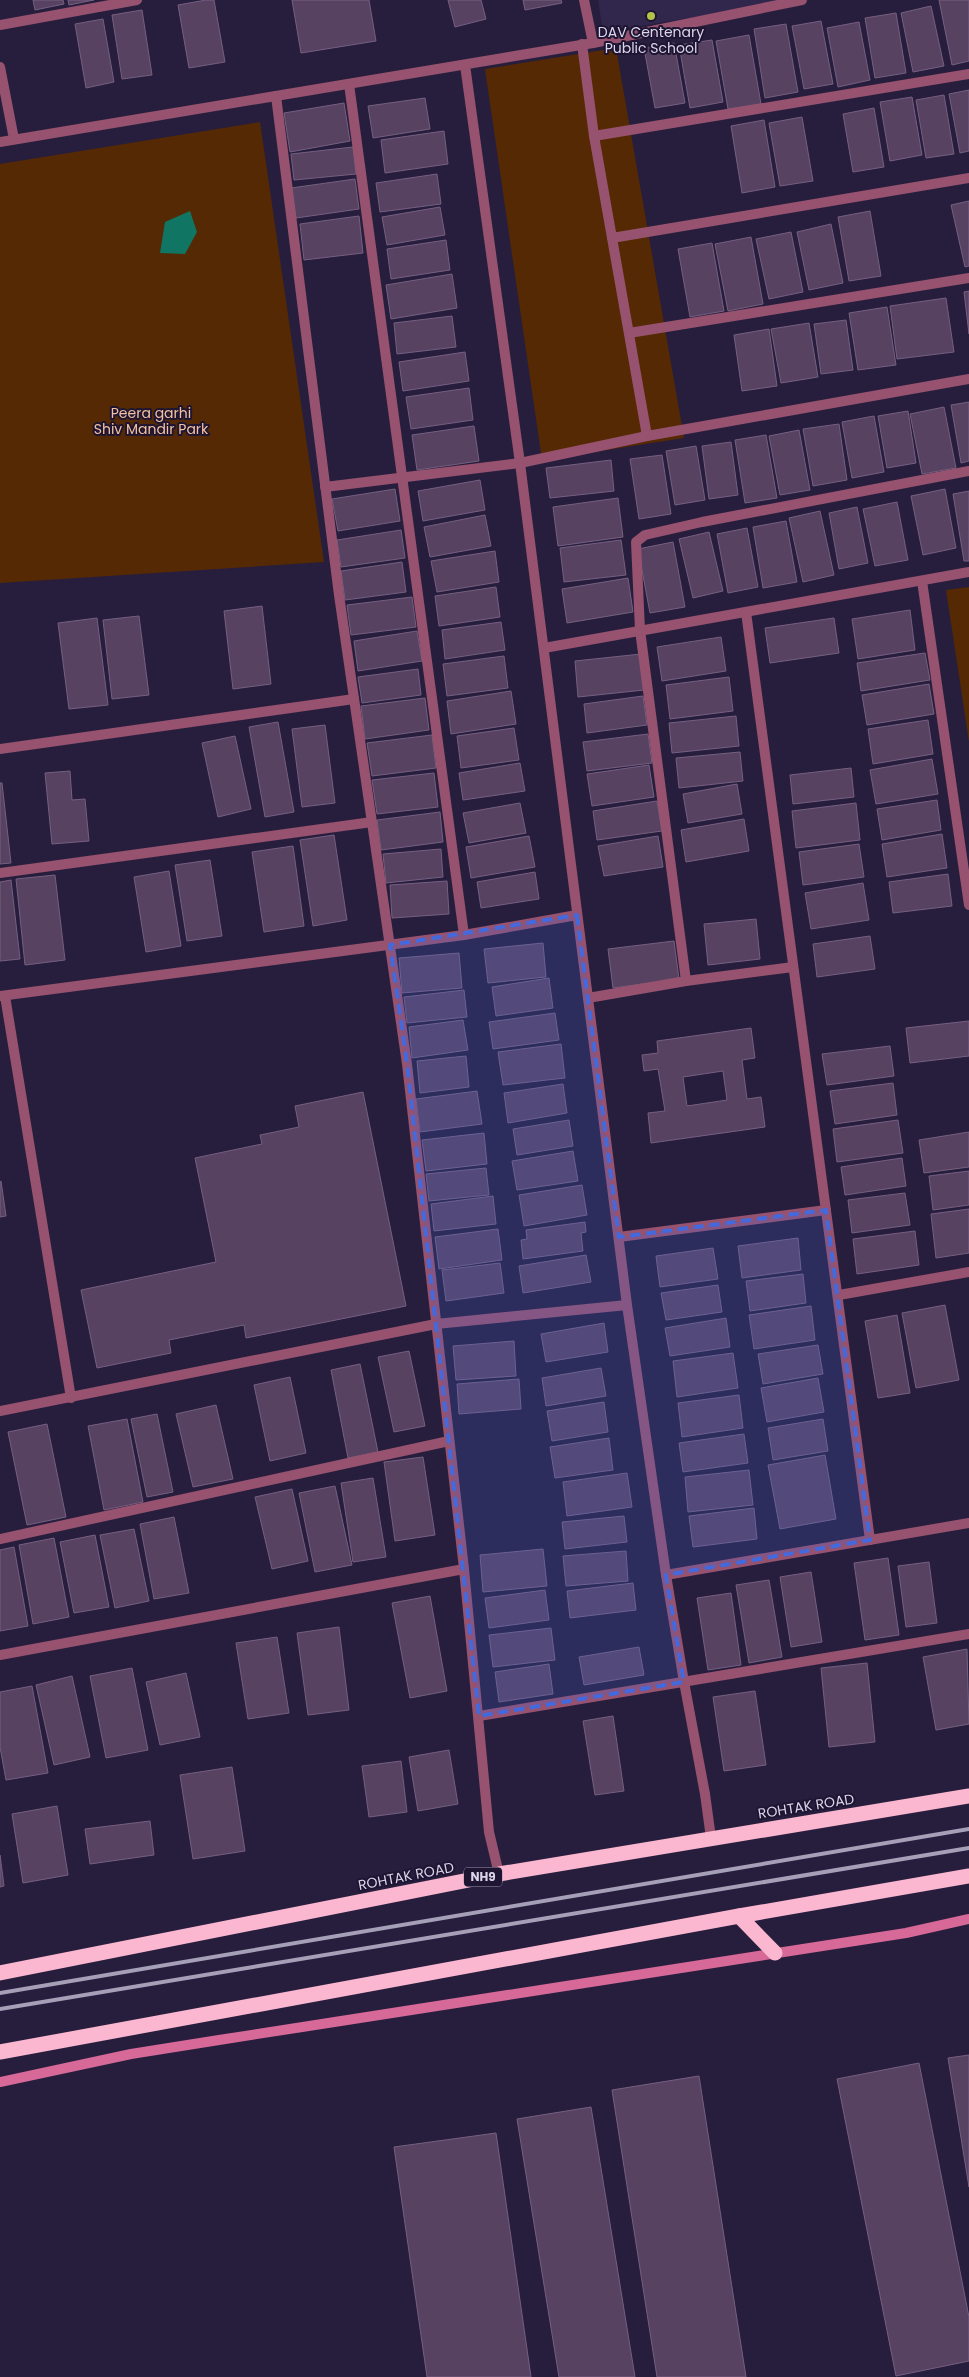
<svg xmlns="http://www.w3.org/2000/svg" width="969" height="2377" viewBox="0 0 969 2377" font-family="Poppins,sans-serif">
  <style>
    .built { fill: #31264c }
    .green { fill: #552903 }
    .water { fill: #107663 }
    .building { fill: #584262; stroke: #765f80; fill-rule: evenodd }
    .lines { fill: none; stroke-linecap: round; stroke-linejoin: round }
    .street { stroke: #96526e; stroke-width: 10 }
    .secondary { stroke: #d66997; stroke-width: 10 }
    .highway { stroke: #fcb7d0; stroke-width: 15 }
    .rail { stroke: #a59fb7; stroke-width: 4 }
    .marked { fill: #4369dc; fill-opacity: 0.2; stroke: #4369dc; stroke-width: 4; stroke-dasharray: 10 6; stroke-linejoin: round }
    .poi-dot { fill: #b4c24a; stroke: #1e1533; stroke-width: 2 }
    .labels { text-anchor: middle; stroke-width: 4; stroke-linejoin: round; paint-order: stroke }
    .shield { fill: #1e1533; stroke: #a29bb3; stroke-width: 1 }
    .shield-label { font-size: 12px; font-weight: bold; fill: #dad5ea }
    .poi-label { font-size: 14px; fill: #dad5ea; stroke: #1e1533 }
    .park-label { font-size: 14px; fill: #f3c19f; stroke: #1e1533 }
    .street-label { font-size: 14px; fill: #dad5ea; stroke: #1e1533 }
  </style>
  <rect width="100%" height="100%" fill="#271e3e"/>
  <!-- built -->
  <path class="built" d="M598,0H800L603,32Z"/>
  <!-- green -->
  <g class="green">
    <path d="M616,48L684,438L542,460L485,69Z"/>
    <path d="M260,122L324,562L0,583V164Z"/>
    <path d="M969,587V742L946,590Z"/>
  </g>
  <!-- water -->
  <path class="water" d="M190,211L197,232L185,254L160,253L165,222Z"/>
  <!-- building -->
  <g class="building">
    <path d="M33,0H63L64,4L35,10Z"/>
    <path d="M68,0H94L69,5Z"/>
    <path d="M206,0H214L225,62L189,68L178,5Z"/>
    <path d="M292,0H369L376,41L301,53Z"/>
    <path d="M448,0H481L486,19L455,27Z"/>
    <path d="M523,0H561L562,3L525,10Z"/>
    <path d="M939,0H969V61L952,65Z"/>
    <path d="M931,6L944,66L913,72L901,13Z"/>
    <path d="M142,10L152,75L122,79L112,15Z"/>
    <path d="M896,13L906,73L875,78L865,18Z"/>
    <path d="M103,19L114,82L86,88L75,24Z"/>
    <path d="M821,21L833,84L804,89L792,26Z"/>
    <path d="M859,22L870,80L838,87L827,28Z"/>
    <path d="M786,24L798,92L765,98L754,29Z"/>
    <path d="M749,35L761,104L728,109L716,41Z"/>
    <path d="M712,40L723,102L690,108L679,45Z"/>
    <path d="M674,43L685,103L655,108L644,48Z"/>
    <path d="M969,90V151L960,153L949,94Z"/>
    <path d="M944,95L954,154L926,158L916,100Z"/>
    <path d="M912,97L922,155L890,161L880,102Z"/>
    <path d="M425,98L430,129L373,138L368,106Z"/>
    <path d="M344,103L350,141L290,152L284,113Z"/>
    <path d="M874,108L884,167L853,172L843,114Z"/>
    <path d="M802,117L813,181L780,186L769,123Z"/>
    <path d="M764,120L775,187L742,193L731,126Z"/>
    <path d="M444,131L448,164L385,173L381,140Z"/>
    <path d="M353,147L356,174L294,180L291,154Z"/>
    <path d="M437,174L441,204L380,212L376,183Z"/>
    <path d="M355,179L359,209L296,218L291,188Z"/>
    <path d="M969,201V266L965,267L951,205Z"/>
    <path d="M440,207L445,235L387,245L382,217Z"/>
    <path d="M870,211L881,276L849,281L838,217Z"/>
    <path d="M359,216L363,253L304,260L300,224Z"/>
    <path d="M831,224L843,283L809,290L797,232Z"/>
    <path d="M791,232L803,292L769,299L756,239Z"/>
    <path d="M751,237L763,304L728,311L715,244Z"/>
    <path d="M446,240L450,270L391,279L387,249Z"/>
    <path d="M712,243L724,311L690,317L678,249Z"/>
    <path d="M452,274L457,308L391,319L386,285Z"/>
    <path d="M969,291V334L964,292Z"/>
    <path d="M946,298L954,352L897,359L890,306Z"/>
    <path d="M887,307L896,365L858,370L849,313Z"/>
    <path d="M452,316L456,347L397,354L394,323Z"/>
    <path d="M846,320L853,370L821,374L814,324Z"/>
    <path d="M809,323L818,377L781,383L771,329Z"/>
    <path d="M769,329L777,386L742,391L734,335Z"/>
    <path d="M465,352L469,381L403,391L399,362Z"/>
    <path d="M469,388L473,420L411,429L406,397Z"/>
    <path d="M969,402V461L961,463L951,405Z"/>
    <path d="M944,407L956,468L922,474L910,414Z"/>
    <path d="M908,411L916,463L887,468L878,416Z"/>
    <path d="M874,416L884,472L852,478L842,422Z"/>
    <path d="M839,424L847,480L813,486L803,429Z"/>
    <path d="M474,426L479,461L417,470L412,435Z"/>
    <path d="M799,430L810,490L780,495L769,436Z"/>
    <path d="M766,435L777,498L745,503L735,440Z"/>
    <path d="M731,442L738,495L709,499L702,446Z"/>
    <path d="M696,446L705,500L675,505L666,451Z"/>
    <path d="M662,455L671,514L639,519L630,459Z"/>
    <path d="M611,460L614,491L550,498L546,468Z"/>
    <path d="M480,480L485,510L423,521L418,491Z"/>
    <path d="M395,489L400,521L338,531L332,499Z"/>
    <path d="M945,489L956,548L923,555L911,496Z"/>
    <path d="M969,491V561H964L953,494Z"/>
    <path d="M618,498L623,537L558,546L553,507Z"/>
    <path d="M897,502L908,560L875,566L863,509Z"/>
    <path d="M857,507L868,563L839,569L829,513Z"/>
    <path d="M820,511L834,575L803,582L789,518Z"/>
    <path d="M485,515L491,546L430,557L424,527Z"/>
    <path d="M786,521L797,582L763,588L753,527Z"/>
    <path d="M747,528L758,587L728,593L717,534Z"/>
    <path d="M401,530L405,558L341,567L337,540Z"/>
    <path d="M709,532L723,591L693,598L679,539Z"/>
    <path d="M621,540L626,575L564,582L560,548Z"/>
    <path d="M673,542L685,607L650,613L638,549Z"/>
    <path d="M495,551L499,582L437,592L431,561Z"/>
    <path d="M402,562L406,592L345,600L341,571Z"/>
    <path d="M628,578L633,612L567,623L562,589Z"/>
    <path d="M496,587L500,617L439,626L435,596Z"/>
    <path d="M412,597L416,627L351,635L347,605Z"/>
    <path d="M262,606L271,684L233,689L224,611Z"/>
    <path d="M910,610L915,650L858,659L852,619Z"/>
    <path d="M139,616L149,695L112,699L103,620Z"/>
    <path d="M97,618L108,705L69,709L58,623Z"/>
    <path d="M834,618L839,653L770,663L765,628Z"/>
    <path d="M501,622L505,650L445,659L442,630Z"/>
    <path d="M417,631L422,661L358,671L354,641Z"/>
    <path d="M721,637L726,671L662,681L657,647Z"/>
    <path d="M925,653L930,680L861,691L857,663Z"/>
    <path d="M641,654L644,690L578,697L575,661Z"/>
    <path d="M504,656L508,688L447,696L443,664Z"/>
    <path d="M418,669L421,695L362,703L358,677Z"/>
    <path d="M729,677L733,711L670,719L666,685Z"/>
    <path d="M929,684L934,714L867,725L862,695Z"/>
    <path d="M511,691L516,724L451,734L447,701Z"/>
    <path d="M643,696L647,725L587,733L584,704Z"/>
    <path d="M425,698L429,730L365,739L361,706Z"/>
    <path d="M736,716L739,746L672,753L669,723Z"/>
    <path d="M928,720L933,754L873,764L868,729Z"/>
    <path d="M278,722L294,812L265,817L249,727Z"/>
    <path d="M325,725L335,803L302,807L292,729Z"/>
    <path d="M514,728L519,760L461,768L457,736Z"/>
    <path d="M648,734L652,763L587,771L583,742Z"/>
    <path d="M432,735L436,768L372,776L367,743Z"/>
    <path d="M235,736L251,809L218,817L202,743Z"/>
    <path d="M740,752L743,781L679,788L676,758Z"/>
    <path d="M932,759L938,794L876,804L870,770Z"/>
    <path d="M520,763L525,791L463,800L459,773Z"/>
    <path d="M649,765L654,797L592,806L587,774Z"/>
    <path d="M851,768L854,797L793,804L790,775Z"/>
    <path d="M70,771L72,800L85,799L89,841L52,844L45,773Z"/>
    <path d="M434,773L438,807L377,814L372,780Z"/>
    <path d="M0,783H2L11,863L0,864Z"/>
    <path d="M737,784L742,814L688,823L683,794Z"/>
    <path d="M937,800L941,830L882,840L877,809Z"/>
    <path d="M657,801L662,831L597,840L593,811Z"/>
    <path d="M520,803L526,833L469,843L463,813Z"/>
    <path d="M856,803L860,840L796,848L792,811Z"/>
    <path d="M440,812L443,842L381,850L377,820Z"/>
    <path d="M744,819L749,851L686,862L681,830Z"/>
    <path d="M942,834L947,868L887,877L882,844Z"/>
    <path d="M334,835L347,920L313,926L300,840Z"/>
    <path d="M529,836L535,867L471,878L466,847Z"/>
    <path d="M658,836L663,867L604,876L598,846Z"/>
    <path d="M859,844L864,877L803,885L799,852Z"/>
    <path d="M293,846L304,926L264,932L252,852Z"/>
    <path d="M441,849L443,877L386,883L383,854Z"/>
    <path d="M210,860L222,936L187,941L175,865Z"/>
    <path d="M169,871L181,946L146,952L134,877Z"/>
    <path d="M535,872L539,899L481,908L477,882Z"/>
    <path d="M948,874L952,906L893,913L889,882Z"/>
    <path d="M55,875L65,960L25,965L16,879Z"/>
    <path d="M11,880L20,959L0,961V882Z"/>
    <path d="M447,881L449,914L392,918L390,885Z"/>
    <path d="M863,883L869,920L811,929L805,893Z"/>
    <path d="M756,919L760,959L708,965L704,924Z"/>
    <path d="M870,936L875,969L817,977L813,944Z"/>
    <path d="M674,941L679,979L613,988L608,949Z"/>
    <path d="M543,943L546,977L488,983L484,949Z"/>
    <path d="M459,953L462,988L402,993L399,958Z"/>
    <path d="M549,978L553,1008L496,1016L492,987Z"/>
    <path d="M464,990L467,1017L407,1023L404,997Z"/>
    <path d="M555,1013L559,1040L493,1049L489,1022Z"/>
    <path d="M463,1020L468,1050L412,1058L409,1027Z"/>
    <path d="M969,1021V1056L910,1063L906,1028Z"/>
    <path d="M751,1028L755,1058L742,1060L747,1099L761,1097L765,1127L651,1143L648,1113L665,1111L658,1069L644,1071L642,1055L658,1053L657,1041ZM723,1071L727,1100L687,1106L683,1077Z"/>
    <path d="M561,1044L565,1078L503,1085L498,1052Z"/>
    <path d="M890,1046L894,1076L827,1085L822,1054Z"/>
    <path d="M466,1056L469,1087L420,1093L417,1061Z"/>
    <path d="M893,1083L897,1115L835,1124L830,1091Z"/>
    <path d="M563,1084L567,1113L508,1123L504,1093Z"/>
    <path d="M477,1091L482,1124L420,1132L416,1099Z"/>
    <path d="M363,1092L406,1306L246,1338L244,1325L169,1340L171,1353L97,1368L81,1290L216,1262L195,1158L262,1144L260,1135L299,1127L295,1106Z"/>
    <path d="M569,1120L573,1146L517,1155L513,1129Z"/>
    <path d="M898,1120L903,1153L837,1162L833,1129Z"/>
    <path d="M969,1132V1167L924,1173L919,1140Z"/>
    <path d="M484,1133L487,1164L426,1171L422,1140Z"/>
    <path d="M573,1151L578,1181L517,1190L512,1161Z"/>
    <path d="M902,1158L906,1186L845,1195L841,1167Z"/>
    <path d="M486,1168L489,1195L429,1201L426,1174Z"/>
    <path d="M969,1171V1205L933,1210L929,1176Z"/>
    <path d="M1,1181L6,1216L0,1217V1182Z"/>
    <path d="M582,1185L587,1215L524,1226L519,1195Z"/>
    <path d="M905,1193L910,1225L852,1233L848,1200Z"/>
    <path d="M493,1196L496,1224L434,1231L431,1204Z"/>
    <path d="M969,1209V1253L936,1258L931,1214Z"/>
    <path d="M585,1222L586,1232L581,1233L583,1251L523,1259L521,1240L527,1239L526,1230Z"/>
    <path d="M498,1229L502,1260L439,1269L435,1237Z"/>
    <path d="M915,1231L919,1265L857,1274L853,1239Z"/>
    <path d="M798,1238L801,1270L742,1278L738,1246Z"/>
    <path d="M713,1248L718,1279L660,1287L656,1256Z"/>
    <path d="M586,1255L591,1282L523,1293L519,1266Z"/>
    <path d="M500,1263L504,1293L446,1301L442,1270Z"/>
    <path d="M803,1274L806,1303L750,1311L746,1281Z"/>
    <path d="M718,1285L722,1312L666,1320L661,1293Z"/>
    <path d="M945,1305L959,1380L916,1388L902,1313Z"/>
    <path d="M811,1306L815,1340L754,1349L749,1315Z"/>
    <path d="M897,1315L910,1393L878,1398L865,1321Z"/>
    <path d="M726,1318L730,1347L670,1356L665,1328Z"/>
    <path d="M604,1323L608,1352L546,1362L541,1334Z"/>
    <path d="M514,1341L516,1376L456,1380L453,1346Z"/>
    <path d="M818,1345L823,1374L763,1384L758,1354Z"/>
    <path d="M409,1351L425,1426L394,1432L378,1357Z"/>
    <path d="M733,1353L738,1388L677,1397L673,1361Z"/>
    <path d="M360,1364L378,1452L348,1458L331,1370Z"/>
    <path d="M601,1368L606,1396L546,1406L542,1378Z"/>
    <path d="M290,1377L306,1453L270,1461L254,1385Z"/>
    <path d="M818,1378L824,1412L767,1422L761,1388Z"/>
    <path d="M519,1379L521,1409L459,1414L457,1384Z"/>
    <path d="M739,1395L743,1428L682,1437L678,1403Z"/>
    <path d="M604,1402L608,1432L552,1441L547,1411Z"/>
    <path d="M216,1405L233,1479L193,1487L176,1414Z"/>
    <path d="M157,1414L173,1492L147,1497L131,1419Z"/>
    <path d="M127,1419L143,1502L104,1510L88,1426Z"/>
    <path d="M823,1419L828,1451L773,1460L768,1428Z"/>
    <path d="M47,1424L66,1517L27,1525L8,1432Z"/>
    <path d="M744,1434L748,1463L683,1472L679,1443Z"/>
    <path d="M609,1438L613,1470L555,1478L550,1447Z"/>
    <path d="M825,1455L836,1519L780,1529L768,1465Z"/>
    <path d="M423,1457L435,1535L395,1541L384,1462Z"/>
    <path d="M749,1470L753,1505L688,1512L685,1477Z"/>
    <path d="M627,1473L632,1507L567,1516L563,1482Z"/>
    <path d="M373,1478L386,1557L353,1562L341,1483Z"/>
    <path d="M335,1486L352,1565L315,1572L299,1493Z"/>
    <path d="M292,1489L308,1561L272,1569L255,1497Z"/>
    <path d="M754,1508L757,1539L693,1547L689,1516Z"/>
    <path d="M624,1516L627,1542L565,1549L562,1522Z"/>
    <path d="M174,1517L189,1593L154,1599L140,1524Z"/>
    <path d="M134,1529L149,1601L115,1608L100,1535Z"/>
    <path d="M95,1535L109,1607L74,1613L60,1542Z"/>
    <path d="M54,1538L69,1617L33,1624L19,1545Z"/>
    <path d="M14,1547L28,1626L0,1631V1550Z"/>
    <path d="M543,1549L547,1586L483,1592L480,1555Z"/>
    <path d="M626,1551L628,1581L566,1586L563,1556Z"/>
    <path d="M888,1558L899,1635L865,1640L854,1563Z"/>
    <path d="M929,1562L937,1623L906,1627L898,1566Z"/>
    <path d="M811,1572L822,1642L791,1647L780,1577Z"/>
    <path d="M769,1580L782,1657L749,1663L736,1585Z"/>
    <path d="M633,1583L636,1610L570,1618L567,1591Z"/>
    <path d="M545,1590L549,1620L489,1628L485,1598Z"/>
    <path d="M731,1593L741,1665L708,1670L697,1598Z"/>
    <path d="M430,1596L447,1691L410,1698L392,1603Z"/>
    <path d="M339,1627L349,1710L308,1715L297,1633Z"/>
    <path d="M551,1628L555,1660L493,1667L489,1635Z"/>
    <path d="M277,1637L289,1713L248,1719L236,1643Z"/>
    <path d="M639,1647L644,1675L584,1685L579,1657Z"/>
    <path d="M967,1649L969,1724L936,1730L923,1657Z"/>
    <path d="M867,1663L875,1742L829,1747L821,1668Z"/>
    <path d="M549,1664L553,1694L499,1702L495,1672Z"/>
    <path d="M132,1668L148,1750L106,1758L90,1676Z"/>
    <path d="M186,1673L200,1737L160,1745L146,1682Z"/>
    <path d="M72,1676L90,1757L54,1765L36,1685Z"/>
    <path d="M32,1686L48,1773L6,1780L0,1747V1692Z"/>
    <path d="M755,1691L766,1765L724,1771L713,1697Z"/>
    <path d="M613,1716L624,1791L595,1795L583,1721Z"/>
    <path d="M449,1750L458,1804L418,1811L409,1757Z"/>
    <path d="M401,1761L407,1812L369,1817L362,1766Z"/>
    <path d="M232,1767L245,1851L193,1859L180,1775Z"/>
    <path d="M57,1806L68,1875L23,1883L12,1814Z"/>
    <path d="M150,1821L154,1855L90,1864L85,1829Z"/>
    <path d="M0,1855L4,1886L0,1887Z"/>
    <path d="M969,2055V2187L948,2058Z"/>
    <path d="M919,2063L969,2317V2361L896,2376L837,2079Z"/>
    <path d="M699,2076L746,2377H657L612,2090Z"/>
    <path d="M591,2107L635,2377H559L517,2119Z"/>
    <path d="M496,2133L531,2377H427L394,2147Z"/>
  </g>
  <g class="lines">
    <!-- street -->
    <g class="street">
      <path d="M584,0L593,43"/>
      <path d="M0,25L137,0"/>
      <path d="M582,44L594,136L647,436"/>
      <path d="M465,65L520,463L627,1305L666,1575L684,1682L705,1794L711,1838"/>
      <path d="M0,67L14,139"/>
      <path d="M349,84L464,935"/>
      <path d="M276,96L339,595L407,1064L464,1569L489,1832L499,1874"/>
      <path d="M594,136L969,74"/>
      <path d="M0,142L593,43L802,0"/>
      <path d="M612,238L969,178"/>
      <path d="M629,333L969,278"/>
      <path d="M325,487L520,463L647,436L969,379"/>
      <path d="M922,581L969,905"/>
      <path d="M746,612C787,921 831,1230 870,1540"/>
      <path d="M544,648L969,572"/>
      <path d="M0,749L354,699"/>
      <path d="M0,873L372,822"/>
      <path d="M686,981L793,967"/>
      <path d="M0,996L464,935L577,915"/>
      <path d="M5,996L71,1398"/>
      <path d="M588,998L686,981L640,630L636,542L645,535L702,522L969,471"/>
      <path d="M619,1237L826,1210"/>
      <path d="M839,1295L969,1272"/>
      <path d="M0,1411L436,1324L627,1305"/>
      <path d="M0,1539L449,1441"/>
      <path d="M666,1575L969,1523"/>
      <path d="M0,1655L464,1569"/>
      <path d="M479,1716L969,1634"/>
    </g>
    <!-- secondary -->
    <path class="secondary" d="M0,2082L131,2054L219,2040L906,1933L969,1919"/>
    <!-- highway -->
    <g class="highway">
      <path d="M739,1916L775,1953"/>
      <path d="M0,1973L499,1874L969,1796"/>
      <path d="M0,2052L739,1916L969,1876"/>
    </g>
    <!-- rail -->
    <g class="rail">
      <path d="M0,1993L969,1829"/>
      <path d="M0,2009L969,1848"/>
    </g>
  </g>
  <!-- marked area -->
  <path class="marked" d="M577,915L619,1237L826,1210L870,1540L666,1575L684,1682L479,1716L407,1064L390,945Z"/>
  <!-- markers -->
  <circle class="poi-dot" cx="651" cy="16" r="5"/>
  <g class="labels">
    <!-- shield labels -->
    <rect class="shield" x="464" y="1867.5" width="38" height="19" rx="4"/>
    <g class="shield-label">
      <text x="483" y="1881">NH9</text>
    </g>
    <!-- poi labels -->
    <g class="poi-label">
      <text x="651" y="37">DAV Centenary<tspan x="651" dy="16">Public School</tspan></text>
    </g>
    <!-- park labels -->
    <g class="park-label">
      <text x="151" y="418">Peera garhi<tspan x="151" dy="16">Shiv Mandir Park</tspan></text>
    </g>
    <!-- street labels -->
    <g class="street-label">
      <text transform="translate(806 1806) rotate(-9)" y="5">ROHTAK ROAD</text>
      <text transform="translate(406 1876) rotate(-11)" y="5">ROHTAK ROAD</text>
    </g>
  </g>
</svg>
